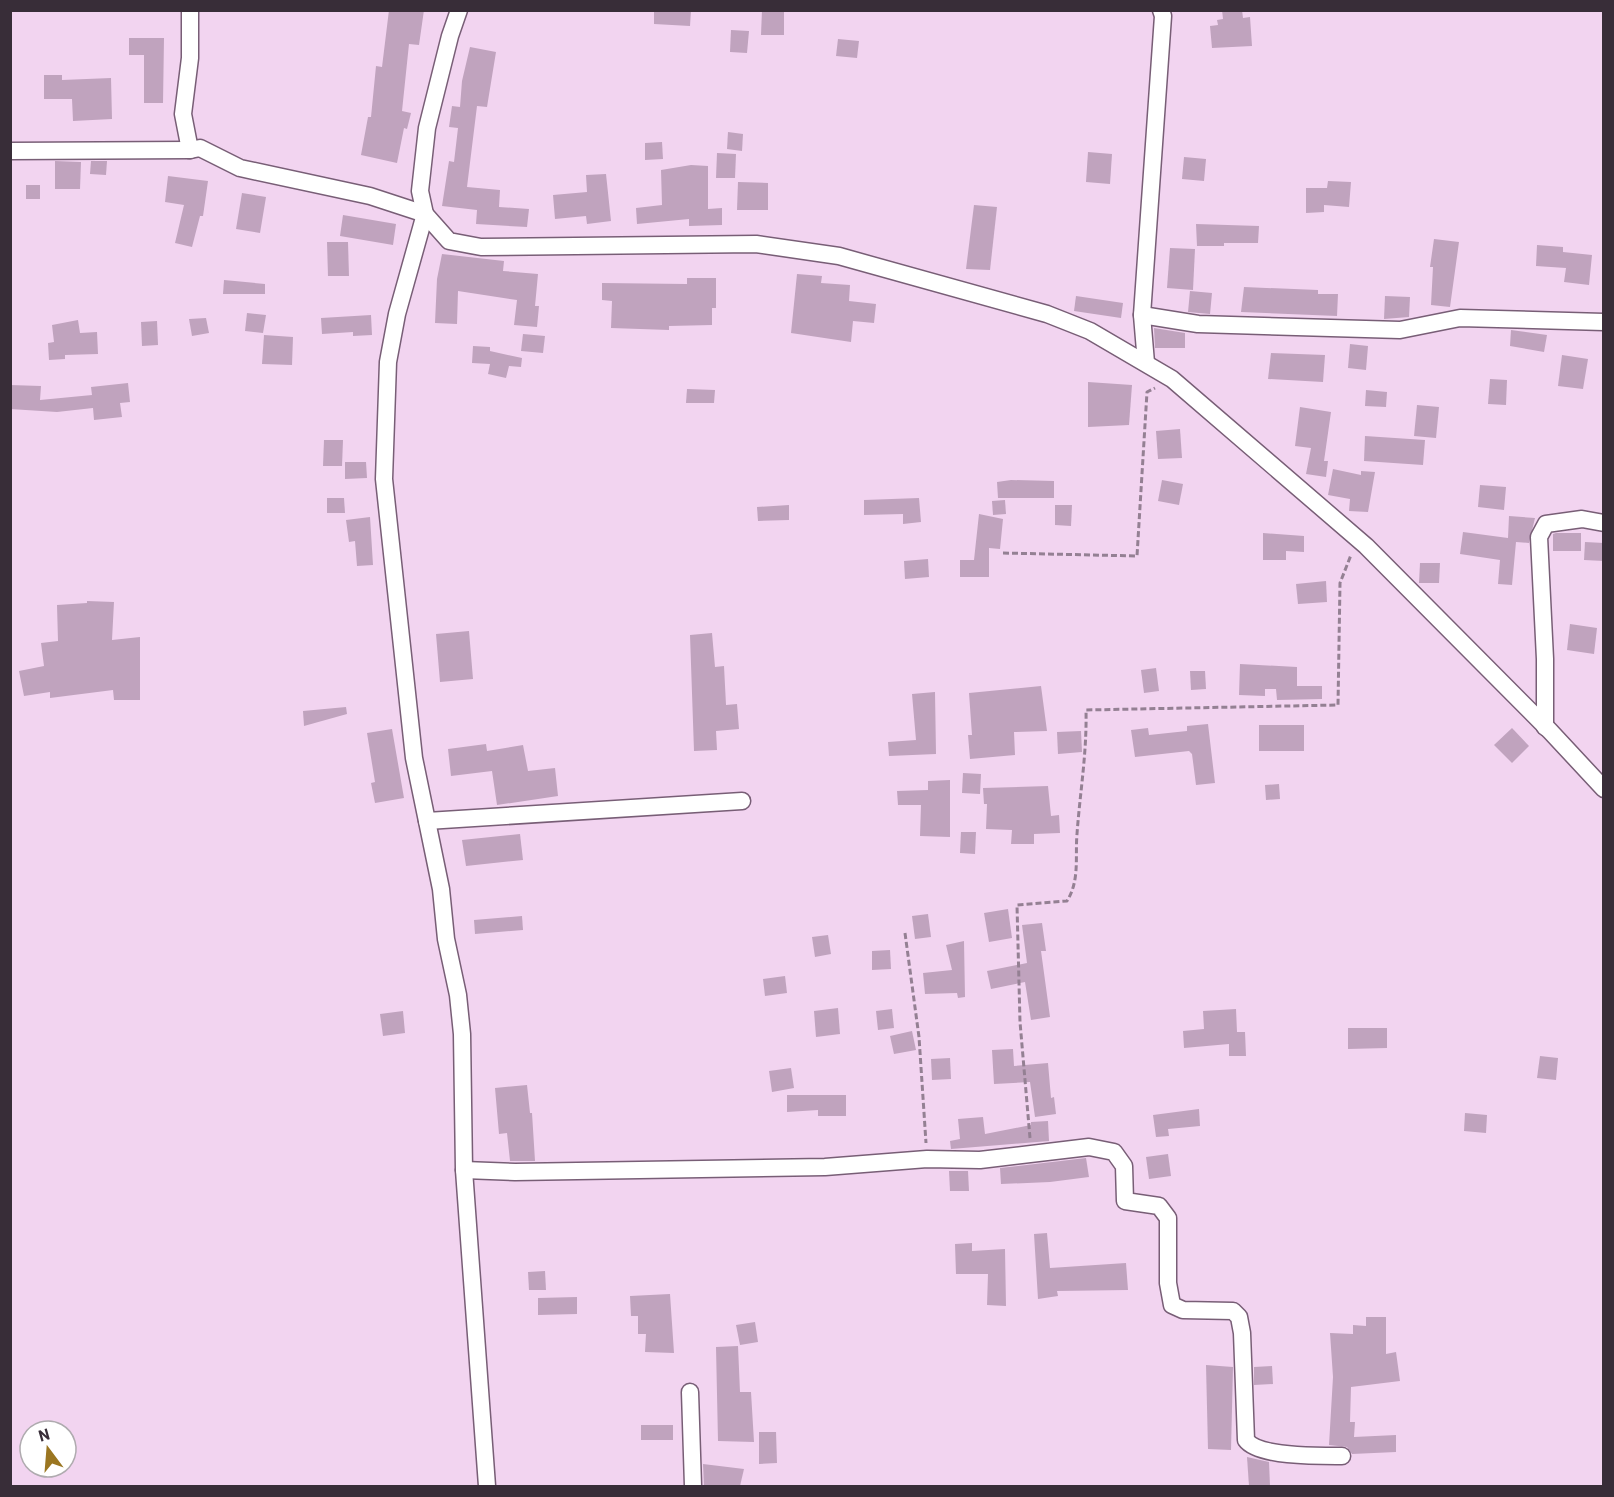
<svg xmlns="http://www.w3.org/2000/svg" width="1614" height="1497" viewBox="0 0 1614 1497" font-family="Barlow,sans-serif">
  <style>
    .building { fill: #c0a3be }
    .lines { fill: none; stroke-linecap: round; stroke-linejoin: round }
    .street-casing { stroke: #785e76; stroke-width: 19 }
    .path { stroke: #948093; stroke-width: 3; stroke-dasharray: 6 3; stroke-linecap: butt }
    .street { stroke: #fff; stroke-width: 16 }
  </style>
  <rect width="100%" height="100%" fill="#f2d4f0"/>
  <!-- building -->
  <g class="building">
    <path d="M389,10H424L419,45L409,44L402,111L411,113L407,129L404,128L397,163L361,155L368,117H371L376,66L382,67Z"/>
    <path d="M654,10H691L690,26L654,24Z"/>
    <path d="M762,10H784V35H761Z"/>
    <path d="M1222,10H1242L1243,18L1250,17L1252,46L1212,48L1210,26L1218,25L1217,20L1223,19Z"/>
    <path d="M731,30L749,31L747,53L730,52Z"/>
    <path d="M129,38H164L163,103H144V55H129Z"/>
    <path d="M838,39L859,41L857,58L836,56Z"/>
    <path d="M470,47L496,52L487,107L477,106L467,187L500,190L499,207L529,209L527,227L476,224L477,210L442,206L449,161L454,162L458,128L449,127L452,106L460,107L462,81Z"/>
    <path d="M44,75H62V80L111,78L112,119L73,121L72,99H44Z"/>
    <path d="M728,132L743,134L742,151L727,149Z"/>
    <path d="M662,142L663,159L645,160V143Z"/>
    <path d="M1088,152L1112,154L1110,184L1086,182Z"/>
    <path d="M717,153L736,154L735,178H716Z"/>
    <path d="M1184,157L1206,159L1204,181L1182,179Z"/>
    <path d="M55,161L81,162L80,189H55Z"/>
    <path d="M91,161H107L106,175L90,174Z"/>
    <path d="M691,165L708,166V209L722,208V225L689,226V219L637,224L636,208L662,205L661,170Z"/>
    <path d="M606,174L611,221L587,224L586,216L555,219L553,195L587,192L586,175Z"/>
    <path d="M168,176L208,181L203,216H200L192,247L175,243L184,205L165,202Z"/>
    <path d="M1328,181L1351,182L1349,207L1324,205V212L1306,213V188H1327Z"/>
    <path d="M738,182L768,183V210H737Z"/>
    <rect x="26" y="185" width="14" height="14"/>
    <path d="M242,193L266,197L260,233L236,229Z"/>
    <path d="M974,205L997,207L990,270L966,269Z"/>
    <path d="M343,215L396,224L393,245L340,236Z"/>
    <path d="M1196,224L1259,226L1258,243H1224V246H1197Z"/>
    <path d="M1434,239L1459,242L1450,307L1431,305L1433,267H1430Z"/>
    <path d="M327,242H348L349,276H328Z"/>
    <path d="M1537,245L1563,247V252L1592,255L1589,285L1564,282L1566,268L1536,266Z"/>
    <path d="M1170,248L1195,249L1193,290L1167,288Z"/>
    <path d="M442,254L504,261L503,271L538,274L535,306H539L537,327L514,325L517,300L458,291L457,324L435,323L437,279Z"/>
    <path d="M797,274L822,276L821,283L850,285L849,301L876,304L874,323L853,321L851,342L791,333Z"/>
    <path d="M687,278H716V308H712V325L669,326V330L611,328L612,301L602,300V283L687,284Z"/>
    <path d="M224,280L265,284V294H223Z"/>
    <path d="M1244,287L1318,290V294H1338L1337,316L1241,312Z"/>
    <path d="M1190,291L1212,293L1210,314L1188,312Z"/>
    <path d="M1076,296L1123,303L1121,318L1074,311Z"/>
    <path d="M1385,296L1410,297L1409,317L1384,319Z"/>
    <path d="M247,313L266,315L263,333L245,331Z"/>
    <path d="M371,315L372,335L353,336V332L322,334L321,318Z"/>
    <path d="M206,318L209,333L192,336L189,319Z"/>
    <path d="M78,320L80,333L97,332L98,354L65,355V359L49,360L48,343L54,342L52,325Z"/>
    <path d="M157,321L158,345L142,346L141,322Z"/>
    <path d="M1154,328L1185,333V348H1155Z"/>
    <path d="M1511,330L1547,335L1544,352L1510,346Z"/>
    <path d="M523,334L545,336L543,353L521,351Z"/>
    <path d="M264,335L293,337L292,365L262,364Z"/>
    <path d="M1350,344L1368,346L1366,370L1348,368Z"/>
    <path d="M473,346L490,347V351L522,358L521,367L509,366L506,378L488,374L490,364L472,363Z"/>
    <path d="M1271,353L1325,355L1323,382L1268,379Z"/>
    <path d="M1562,355L1588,359L1583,389L1558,386Z"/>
    <path d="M1490,379L1507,380L1506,405L1488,404Z"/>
    <path d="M1088,382L1132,385L1129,425L1088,427Z"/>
    <path d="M128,383L130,402L120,403L122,417L94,420L93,408L57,412L10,409V385L41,386L40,400L92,395L91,387Z"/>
    <path d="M687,389L715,390L714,403H686Z"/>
    <path d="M1366,390L1387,392L1386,407L1365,406Z"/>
    <path d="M1417,405L1439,407L1436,438L1414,436Z"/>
    <path d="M1300,407L1331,412L1324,461H1328L1326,477L1306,474L1311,448L1295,446Z"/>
    <path d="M1180,429L1182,458L1158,459L1156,431Z"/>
    <path d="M1365,436L1425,440L1423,465L1364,461Z"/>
    <path d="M324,440H343L342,466H323Z"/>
    <path d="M345,462H366L367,478L345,479Z"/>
    <path d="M1333,469L1361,475V471L1375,472L1368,512L1349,511L1350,499L1328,495Z"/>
    <path d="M1011,480L1054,481V498H998L997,482Z"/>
    <path d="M1162,480L1183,484L1179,505L1158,501Z"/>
    <path d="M1480,485L1506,487L1504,510L1478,507Z"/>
    <path d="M327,498H344L345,513H327Z"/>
    <path d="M919,498L921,522L903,524V514L864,515V500Z"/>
    <path d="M1005,500L1006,514L993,515L992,501Z"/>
    <path d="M789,505V520L758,521L757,507Z"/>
    <path d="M1055,505H1072L1071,526L1055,525Z"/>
    <path d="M979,514L1003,519L1000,549L989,548V577H960V560H974Z"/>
    <path d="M1509,516L1535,518L1529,543L1516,542L1512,585L1498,584L1500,560L1460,554L1463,532L1508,538Z"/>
    <path d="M370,517L373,565L357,566L355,541L349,542L346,520Z"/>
    <path d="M1263,533L1304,536V552L1286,551V560H1263Z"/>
    <path d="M1556,533H1581V551H1553V534Z"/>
    <path d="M1585,542L1604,543V561L1584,560Z"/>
    <path d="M928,559L929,577L905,579L904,561Z"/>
    <path d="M1420,563H1440L1439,583H1419Z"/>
    <path d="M1326,581L1327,602L1298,604L1296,584Z"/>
    <path d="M87,601L114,602L112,640L140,637V700H114L113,690L50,698V692L24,696L19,671L44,666L41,643L58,641L57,605L87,603Z"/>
    <path d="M1570,624L1597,628L1594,654L1567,650Z"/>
    <path d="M469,631L473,679L440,682L436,634Z"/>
    <path d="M712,633L715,667L724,666L726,705L737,704L739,729L716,731L717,750L694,751L690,635Z"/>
    <path d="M1240,664L1297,667V686H1322V699L1277,700L1276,689H1265V696L1239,695Z"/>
    <path d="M1156,668L1159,691L1144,693L1141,670Z"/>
    <path d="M1190,671H1205L1206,689L1191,690Z"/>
    <path d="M1041,686L1047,731L1014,732L1015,755L970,759L968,735H972L969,693Z"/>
    <path d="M935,692L936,754L889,756L888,742L916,740L912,694Z"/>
    <path d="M346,707L347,714L304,726L303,711Z"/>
    <path d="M1208,724L1215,783L1196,785L1192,754L1189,751L1135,757L1131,730L1148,728L1149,735L1187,731V726Z"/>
    <rect x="1259" y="725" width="45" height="26"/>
    <path d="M1512,728L1529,746L1512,763L1494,745Z"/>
    <path d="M392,729L404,798L375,803L371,783L375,782L367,733Z"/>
    <path d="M1081,731L1082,752L1058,754L1057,732Z"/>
    <path d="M486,744L487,751L523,745L528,771L555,768L558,796L497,805L492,771L451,776L448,749Z"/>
    <path d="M963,773L981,774L980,794L962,793Z"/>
    <path d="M950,780V837L920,836L921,805H898L897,791L928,790V781Z"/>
    <path d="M1279,784L1280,799L1266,800L1265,785Z"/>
    <path d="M1048,786L1051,816L1059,815L1060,833L1034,834V844H1011L1012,830L986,829L987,804H984L983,788Z"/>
    <path d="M961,832H976L975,854L960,853Z"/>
    <path d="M520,834L523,860L466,866L462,840Z"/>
    <path d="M1008,909L1012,938L989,942L984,913Z"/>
    <path d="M928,914L931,937L915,939L912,916Z"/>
    <path d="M522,916L523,930L475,934L474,920Z"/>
    <path d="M1042,923L1046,951H1041L1050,1017L1031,1020L1025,982L991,989L987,971L1027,963L1022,925Z"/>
    <path d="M828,935L831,954L815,957L812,937Z"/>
    <path d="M964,941L965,997L958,998L957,993L925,994L923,973L952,970L946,945Z"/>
    <path d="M890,950L891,969L872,970V951Z"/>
    <path d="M785,976L787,993L765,996L763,979Z"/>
    <path d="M838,1008L840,1034L816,1037L814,1011Z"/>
    <path d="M892,1009L894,1028L878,1030L876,1011Z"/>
    <path d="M1236,1009L1237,1032H1245L1246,1056H1229V1044L1184,1048L1183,1031L1204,1029L1203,1011Z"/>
    <path d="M403,1011L405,1033L383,1036L380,1014Z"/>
    <path d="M1348,1028H1387V1048L1348,1049Z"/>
    <path d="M912,1031L916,1050L894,1054L890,1036Z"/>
    <path d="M1013,1049L1014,1066L1048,1063L1051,1098L1054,1097L1056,1114L1035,1117L1030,1082L994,1084L992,1050Z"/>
    <path d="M1540,1056L1558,1058L1556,1080L1537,1078Z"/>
    <path d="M950,1058L951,1079L932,1080L931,1059Z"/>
    <path d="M791,1068L794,1088L772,1092L769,1071Z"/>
    <path d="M527,1085L530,1113H532L535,1161H510L507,1133L499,1134L495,1088Z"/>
    <path d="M787,1095H846V1116H818V1110L787,1112Z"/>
    <path d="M1199,1109L1200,1126L1168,1129L1169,1136L1156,1137L1153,1115Z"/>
    <path d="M1465,1113L1487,1115L1486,1133L1464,1131Z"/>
    <path d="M983,1117L985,1134L1031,1125V1122L1048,1121L1049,1141L951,1149L950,1141L960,1139L958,1119Z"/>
    <path d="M1168,1154L1171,1176L1149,1179L1146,1157Z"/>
    <path d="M1086,1158L1089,1177L1050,1182L1001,1184L1000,1168Z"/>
    <path d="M949,1171H968L969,1191H950Z"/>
    <path d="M1047,1233L1050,1268L1126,1263L1128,1290L1057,1291L1058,1296L1038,1299L1034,1234Z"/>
    <path d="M972,1243V1251L1005,1249L1006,1306L987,1305L988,1274H956L955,1244Z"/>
    <path d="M545,1271L546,1290H529L528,1272Z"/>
    <path d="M670,1294L674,1353L645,1352L646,1334H638V1316H631L630,1296Z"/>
    <path d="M577,1297V1314L538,1315V1298Z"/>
    <path d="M1366,1317H1386V1354L1396,1352L1400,1381L1351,1387L1350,1422H1355L1354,1437L1396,1435V1452L1352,1454L1347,1447L1329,1445L1333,1377L1330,1333L1353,1334V1325L1366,1326Z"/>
    <path d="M755,1322L758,1342L740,1345L736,1325Z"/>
    <path d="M738,1346L740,1392H751L754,1442L718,1441L716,1347Z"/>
    <path d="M1206,1365L1233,1367L1231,1450L1208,1449Z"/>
    <path d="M1272,1366L1273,1384L1254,1385V1367Z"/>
    <rect x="641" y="1425" width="32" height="15"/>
    <path d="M759,1432H776L777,1463L759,1464Z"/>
    <path d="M1247,1457L1269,1462L1270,1486H1249Z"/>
    <path d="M703,1464L744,1469L740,1486H704Z"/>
  </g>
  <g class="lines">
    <!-- street casing -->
    <g class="street-casing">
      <g id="street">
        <path d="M190,10V58L183,114L190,150L200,148L240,168L370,196L425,214L449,241L481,247L756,244L839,256L1047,314L1090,331L1172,379L1366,546L1550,731L1604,789"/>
        <path d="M459,10L450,36L427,128L420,191L425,214L397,314L388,362L384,479L414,758L441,889L446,939L458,995L462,1034L464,1170L487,1486"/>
        <path d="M10,151L190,150"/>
        <path d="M1142,315L1198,324L1400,330L1460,318L1604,322"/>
        <path d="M1146,363L1142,315L1163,16L1161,10"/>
        <path d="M1545,727V659L1539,537L1546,524L1582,519L1604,523"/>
        <path d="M427,821L742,801"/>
        <path d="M464,1170L515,1172L825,1167L927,1159L980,1160L1089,1147L1114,1152L1124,1166L1125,1201L1159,1206L1168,1218V1283L1172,1305L1183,1310L1233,1311L1239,1317L1242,1333L1246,1440C1258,1457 1321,1456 1342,1456"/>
        <path d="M690,1392L693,1486"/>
      </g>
    </g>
    <!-- path -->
    <g class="path">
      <path d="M1003,553L1137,556L1147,392L1155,388"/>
      <path d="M905,933L919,1037L926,1143"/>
      <path d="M1030,1138L1020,1022L1017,905L1067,901C1080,880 1075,857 1077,834C1080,792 1087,753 1086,710L1338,705L1340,583L1351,555"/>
    </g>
    <!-- street -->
    <use href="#street" class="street"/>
  </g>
  <!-- border -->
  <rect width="1614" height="1497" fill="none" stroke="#382d38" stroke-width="24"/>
  <!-- north arrow -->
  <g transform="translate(48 1449) rotate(344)"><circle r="28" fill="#ffffff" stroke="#afabaf" stroke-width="1.5"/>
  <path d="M0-4.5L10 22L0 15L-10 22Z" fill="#9b7621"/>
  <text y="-9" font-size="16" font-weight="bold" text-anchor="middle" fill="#382d38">N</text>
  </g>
</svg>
